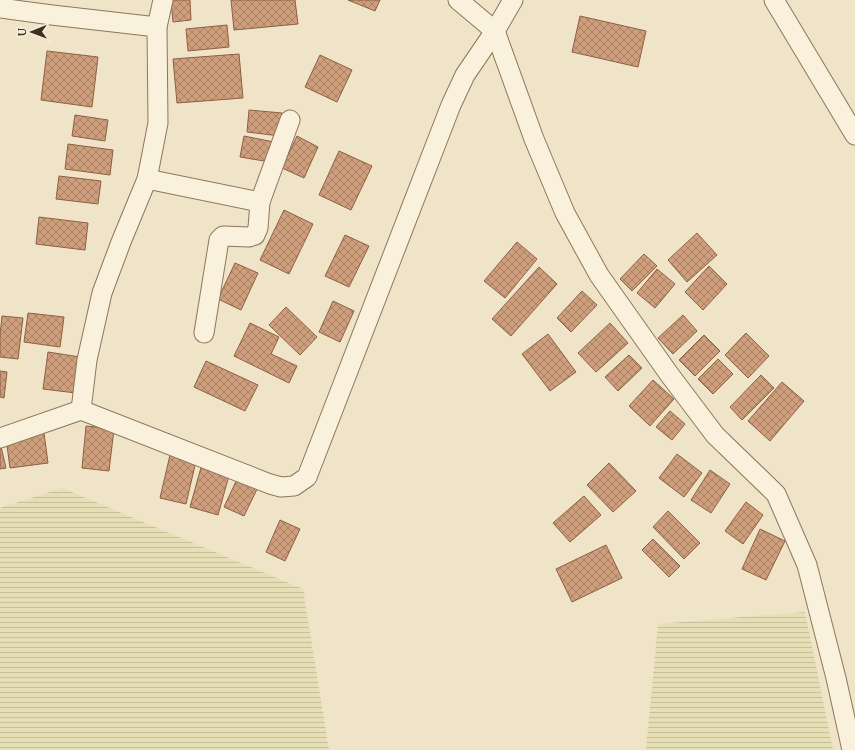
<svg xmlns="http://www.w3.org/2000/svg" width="855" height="750" viewBox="0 0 855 750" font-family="Lora,serif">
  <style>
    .farmland { fill: url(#farmland-rules) }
    .building { fill: url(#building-cross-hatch); stroke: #8d5f41 }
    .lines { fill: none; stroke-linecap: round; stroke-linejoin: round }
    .street-casing { stroke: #8d765c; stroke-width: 21 }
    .street { stroke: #faf1dc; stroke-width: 19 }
  </style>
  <defs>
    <pattern id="farmland-rules" width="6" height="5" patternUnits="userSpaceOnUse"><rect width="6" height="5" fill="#e6deb5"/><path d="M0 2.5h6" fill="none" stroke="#c6bf9b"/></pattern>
    <pattern id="building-cross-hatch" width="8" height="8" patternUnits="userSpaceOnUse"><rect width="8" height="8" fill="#cf9f7d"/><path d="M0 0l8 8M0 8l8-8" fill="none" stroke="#a98266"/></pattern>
  </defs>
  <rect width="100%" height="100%" fill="#f0e4c8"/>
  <!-- farmland -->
  <g class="farmland">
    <path d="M62,488L303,589L329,750H0V508Z"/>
    <path d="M805,612L833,750H646L658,624Z"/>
  </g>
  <!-- building -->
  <g class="building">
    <path d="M171,0H190L191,20L173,22Z"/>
    <path d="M231,0H295L298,24L234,30Z"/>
    <path d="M348,0H380L375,11Z"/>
    <path d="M580,16L646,31L638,67L572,52Z"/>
    <path d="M227,25L229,47L188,51L186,29Z"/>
    <path d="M47,51L98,57L92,107L41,100Z"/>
    <path d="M239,54L243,98L177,103L173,59Z"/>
    <path d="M320,55L352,70L337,102L305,87Z"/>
    <path d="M249,110L282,113L280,136L247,132Z"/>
    <path d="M75,115L108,120L105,141L72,136Z"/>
    <path d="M244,136L274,142L270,162L240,157Z"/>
    <path d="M297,136L318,147L304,178L282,168Z"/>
    <path d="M68,144L113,150L110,175L65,169Z"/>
    <path d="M339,151L372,166L351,210L319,195Z"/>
    <path d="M59,176L101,181L98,204L56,199Z"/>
    <path d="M284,210L313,224L289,274L260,260Z"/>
    <path d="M39,217L88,223L85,250L36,244Z"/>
    <path d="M697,233L717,255L687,282L668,260Z"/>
    <path d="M345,235L369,246L349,287L325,276Z"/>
    <path d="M517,242L537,259L505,298L484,281Z"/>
    <path d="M644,254L657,266L632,291L620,279Z"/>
    <path d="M235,263L258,273L241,310L218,299Z"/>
    <path d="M709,266L727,284L703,310L685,292Z"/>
    <path d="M539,267L557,284L511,336L492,319Z"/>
    <path d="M657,269L675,284L655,308L637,293Z"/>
    <path d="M582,291L597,305L571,332L557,318Z"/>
    <path d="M333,301L354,311L340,342L319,332Z"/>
    <path d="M286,307L317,337L300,355L269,325Z"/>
    <path d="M28,313L64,317L60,347L24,342Z"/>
    <path d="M683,315L697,331L673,354L658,338Z"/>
    <path d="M2,316L23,318L18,359L0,357V335Z"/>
    <path d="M250,323L279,337L271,354L297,366L289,383L234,356Z"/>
    <path d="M610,323L628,343L596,372L578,353Z"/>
    <path d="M746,333L769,356L748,378L725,355Z"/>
    <path d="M548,334L576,372L550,391L522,354Z"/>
    <path d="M704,335L720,351L695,376L679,360Z"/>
    <path d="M48,352L80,357L76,393L43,389Z"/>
    <path d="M629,355L642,368L618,391L605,377Z"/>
    <path d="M718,359L733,374L713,394L698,379Z"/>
    <path d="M206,361L258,385L245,411L194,387Z"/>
    <path d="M0,371L7,372L4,398L0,397Z"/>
    <path d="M761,375L774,388L742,420L730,407Z"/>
    <path d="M653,380L674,399L650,426L629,406Z"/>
    <path d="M782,382L804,401L770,441L748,421Z"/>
    <path d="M670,411L685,424L672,440L656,427Z"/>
    <path d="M86,426L114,429L109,471L82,468Z"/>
    <path d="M44,433L48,463L10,468L6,438Z"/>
    <path d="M0,442L6,468L0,469Z"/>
    <path d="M677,454L702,473L684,497L659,478Z"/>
    <path d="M170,455L196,461L186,504L160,498Z"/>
    <path d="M609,463L636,491L613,512L587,485Z"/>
    <path d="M202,464L230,472L218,515L190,507Z"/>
    <path d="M710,470L730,484L711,513L691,500Z"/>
    <path d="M239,475L259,485L244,516L224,507Z"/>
    <path d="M584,496L601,515L570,542L553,523Z"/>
    <path d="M746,502L763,515L743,544L725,531Z"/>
    <path d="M668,511L700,543L684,559L653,527Z"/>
    <path d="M280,520L300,529L285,561L266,552Z"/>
    <path d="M760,529L785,541L766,580L742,569Z"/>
    <path d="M653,539L680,566L669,577L642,550Z"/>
    <path d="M606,545L622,578L572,602L556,569Z"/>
  </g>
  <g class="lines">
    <!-- street casing -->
    <g class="street-casing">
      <g id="street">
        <path d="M458,0L495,31L534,139L565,213L599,275L669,374L715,435L776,494L807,565L836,678L852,750"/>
        <path d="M774,0L855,135"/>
        <path d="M0,8L52,15L157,27"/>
        <path d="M147,179L260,202"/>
        <path d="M204,333L219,240L223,236L249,237L255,235L258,228L260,202L290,120"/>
        <path d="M81,410L87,360L102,293L121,242L147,179L158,123L157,27L163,0"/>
        <path d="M0,438L81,410L270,484L281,487L294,486L307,477L451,105L465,75L495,31L513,0"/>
      </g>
    </g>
    <!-- street -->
    <use href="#street" class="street"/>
  </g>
  <!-- north arrow -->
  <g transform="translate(32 32) rotate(269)" stroke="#f7eed8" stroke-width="3" paint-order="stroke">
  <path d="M0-3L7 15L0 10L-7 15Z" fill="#3d2e20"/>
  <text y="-6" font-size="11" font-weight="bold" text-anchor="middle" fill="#3d2e20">U</text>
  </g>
</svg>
